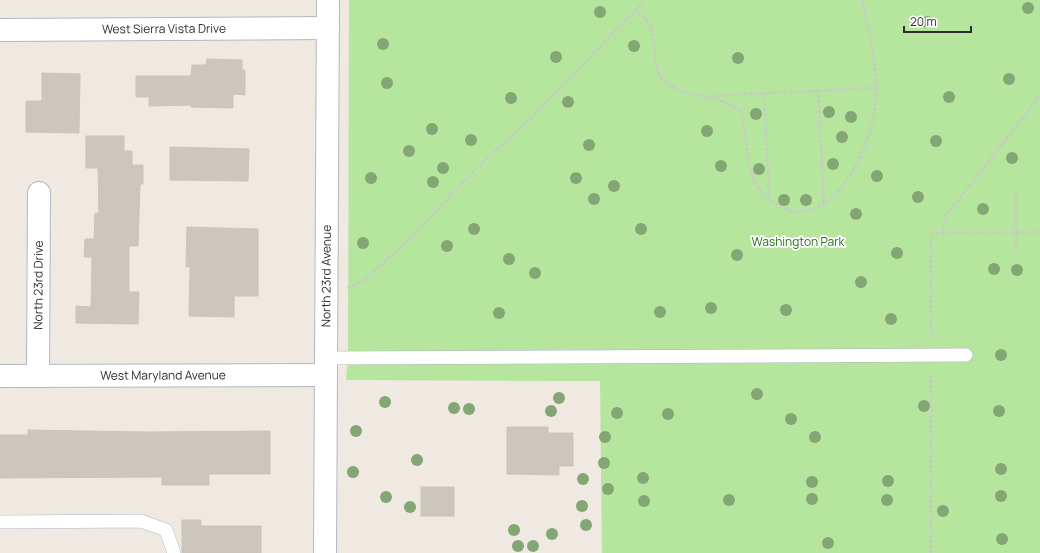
<svg xmlns="http://www.w3.org/2000/svg" width="1040" height="553" viewBox="0 0 1040 553" font-family="Manrope,sans-serif">
  <style>
    .grass { fill: #b6e59e }
    .building { fill: #cbc7bf; stroke: #cbc5ba }
    .lines { fill: none; stroke-linecap: round; stroke-linejoin: round }
    .service-casing { stroke: #b4b7c1; stroke-width: 14 }
    .minor-casing { stroke: #b4b7c1; stroke-width: 24 }
    .tertiary-casing { stroke: #b4b7c1; stroke-width: 24 }
    .path { stroke: #c9c9c9; stroke-width: 2.5; stroke-dasharray: 3 2; stroke-linecap: butt }
    .service { stroke: #fff; stroke-width: 13 }
    .minor { stroke: #fff; stroke-width: 22 }
    .tertiary { stroke: #fff; stroke-width: 22 }
    .tree { fill: #84a574 }
    .labels { text-anchor: middle; stroke-width: 3.5; stroke-linejoin: round; paint-order: stroke }
    .street-label { font-size: 12px; fill: #2e2e2e; stroke: #fff }
    .park-label { font-size: 12px; fill: #2c6e1b; stroke: #fff }
  </style>
  <rect width="100%" height="100%" fill="#efe9e1"/>
  <!-- grass -->
  <path class="grass" d="M349,0H1040V553H602L600,381L346,380L348,358Z"/>
  <!-- building -->
  <g class="building">
    <path d="M207,59L242,60V70H245V95L233,94V108L191,107V105L149,106V97H136V76H191L192,65H206Z"/>
    <path d="M42,73L80,74L79,133L26,132V101H42Z"/>
    <path d="M86,136H124V151H132V165H143V184H140L138,246H129V292H139L138,324L76,323V306L91,307L92,257H84L85,239H94L95,213H99L98,168H86Z"/>
    <path d="M170,147L249,149L248,181L170,180Z"/>
    <path d="M187,227L258,229V296H234V317L189,316L190,267H186Z"/>
    <path d="M507,427H548V433H573V466H559V475L507,474Z"/>
    <path d="M28,430L146,432L270,431V474H209V485H162V477L0,478V435H28Z"/>
    <rect x="421" y="487" width="33" height="29"/>
    <path d="M182,520H201V526H261V553H182Z"/>
  </g>
  <g class="lines">
    <!-- service casing -->
    <g class="service-casing">
      <g id="service">
        <path d="M325,358L966,355"/>
        <path d="M0,522L141,521L166,530L174,553"/>
      </g>
    </g>
    <!-- minor casing -->
    <g class="minor-casing">
      <g id="minor">
        <path id="s1" d="M0,30L328,28"/>
        <path id="s2" d="M0,376L325,375"/>
        <path id="s3" d="M38,376L39,193"/>
      </g>
    </g>
    <!-- tertiary casing -->
    <g class="tertiary-casing">
      <g id="tertiary">
        <path id="s4" d="M325,553L328,0"/>
      </g>
    </g>
    <!-- path -->
    <g class="path">
      <path d="M635,10C639,14 646,18 649,23C657,38 651,69 664,81C681,97 718,94 740,111C749,136 743,163 758,187C765,197 774,204 786,209C834,226 868,151 874,114C880,75 871,38 862,0"/>
      <path d="M818,90L824,203"/>
      <path d="M764,93L769,198"/>
      <path d="M709,96L876,88"/>
      <path d="M943,233L944,221L948,213L1040,96"/>
      <path d="M1016,251V193"/>
      <path d="M348,288L366,279L406,242L477,168L530,119L645,0"/>
      <path d="M931,338V233L1040,232"/>
      <path d="M931,553V373"/>
    </g>
    <!-- service -->
    <use href="#service" class="service"/>
    <!-- minor -->
    <use href="#minor" class="minor"/>
    <!-- tertiary -->
    <use href="#tertiary" class="tertiary"/>
  </g>
  <!-- trees -->
  <g class="tree">
    <circle cx="1028" cy="8" r="6"/>
    <circle cx="600" cy="12" r="6"/>
    <circle cx="927" cy="22" r="6"/>
    <circle cx="383" cy="44" r="6"/>
    <circle cx="634" cy="46" r="6"/>
    <circle cx="556" cy="57" r="6"/>
    <circle cx="738" cy="58" r="6"/>
    <circle cx="1009" cy="79" r="6"/>
    <circle cx="387" cy="83" r="6"/>
    <circle cx="949" cy="97" r="6"/>
    <circle cx="511" cy="98" r="6"/>
    <circle cx="568" cy="102" r="6"/>
    <circle cx="829" cy="112" r="6"/>
    <circle cx="756" cy="114" r="6"/>
    <circle cx="851" cy="117" r="6"/>
    <circle cx="432" cy="129" r="6"/>
    <circle cx="707" cy="131" r="6"/>
    <circle cx="842" cy="137" r="6"/>
    <circle cx="471" cy="140" r="6"/>
    <circle cx="936" cy="141" r="6"/>
    <circle cx="589" cy="145" r="6"/>
    <circle cx="409" cy="151" r="6"/>
    <circle cx="1012" cy="158" r="6"/>
    <circle cx="833" cy="164" r="6"/>
    <circle cx="721" cy="166" r="6"/>
    <circle cx="443" cy="168" r="6"/>
    <circle cx="759" cy="169" r="6"/>
    <circle cx="877" cy="176" r="6"/>
    <circle cx="371" cy="178" r="6"/>
    <circle cx="576" cy="178" r="6"/>
    <circle cx="433" cy="182" r="6"/>
    <circle cx="614" cy="186" r="6"/>
    <circle cx="918" cy="197" r="6"/>
    <circle cx="594" cy="199" r="6"/>
    <circle cx="784" cy="200" r="6"/>
    <circle cx="806" cy="200" r="6"/>
    <circle cx="983" cy="209" r="6"/>
    <circle cx="856" cy="214" r="6"/>
    <circle cx="474" cy="229" r="6"/>
    <circle cx="641" cy="229" r="6"/>
    <circle cx="363" cy="243" r="6"/>
    <circle cx="447" cy="246" r="6"/>
    <circle cx="897" cy="253" r="6"/>
    <circle cx="737" cy="255" r="6"/>
    <circle cx="509" cy="259" r="6"/>
    <circle cx="994" cy="269" r="6"/>
    <circle cx="1017" cy="270" r="6"/>
    <circle cx="535" cy="273" r="6"/>
    <circle cx="861" cy="282" r="6"/>
    <circle cx="711" cy="308" r="6"/>
    <circle cx="786" cy="310" r="6"/>
    <circle cx="660" cy="312" r="6"/>
    <circle cx="499" cy="313" r="6"/>
    <circle cx="891" cy="319" r="6"/>
    <circle cx="1001" cy="355" r="6"/>
    <circle cx="757" cy="394" r="6"/>
    <circle cx="559" cy="398" r="6"/>
    <circle cx="385" cy="402" r="6"/>
    <circle cx="924" cy="406" r="6"/>
    <circle cx="454" cy="408" r="6"/>
    <circle cx="469" cy="409" r="6"/>
    <circle cx="551" cy="411" r="6"/>
    <circle cx="999" cy="411" r="6"/>
    <circle cx="617" cy="413" r="6"/>
    <circle cx="668" cy="414" r="6"/>
    <circle cx="791" cy="419" r="6"/>
    <circle cx="356" cy="431" r="6"/>
    <circle cx="605" cy="437" r="6"/>
    <circle cx="815" cy="437" r="6"/>
    <circle cx="417" cy="460" r="6"/>
    <circle cx="604" cy="463" r="6"/>
    <circle cx="1001" cy="469" r="6"/>
    <circle cx="353" cy="472" r="6"/>
    <circle cx="643" cy="478" r="6"/>
    <circle cx="583" cy="479" r="6"/>
    <circle cx="888" cy="481" r="6"/>
    <circle cx="812" cy="482" r="6"/>
    <circle cx="608" cy="489" r="6"/>
    <circle cx="1001" cy="496" r="6"/>
    <circle cx="386" cy="497" r="6"/>
    <circle cx="812" cy="499" r="6"/>
    <circle cx="729" cy="500" r="6"/>
    <circle cx="887" cy="500" r="6"/>
    <circle cx="644" cy="501" r="6"/>
    <circle cx="582" cy="506" r="6"/>
    <circle cx="410" cy="507" r="6"/>
    <circle cx="943" cy="511" r="6"/>
    <circle cx="586" cy="525" r="6"/>
    <circle cx="514" cy="530" r="6"/>
    <circle cx="552" cy="534" r="6"/>
    <circle cx="1002" cy="539" r="6"/>
    <circle cx="828" cy="543" r="6"/>
    <circle cx="518" cy="546" r="6"/>
    <circle cx="533" cy="546" r="6"/>
  </g>
  <g class="labels">
    <!-- street labels -->
    <g class="street-label">
      <text dy="4" stroke="none"><textPath href="#s1" startOffset="164">West Sierra Vista Drive</textPath></text>
      <text dy="4" stroke="none"><textPath href="#s4" startOffset="277">North 23rd Avenue</textPath></text>
      <text dy="4" stroke="none"><textPath href="#s3" startOffset="91">North 23rd Drive</textPath></text>
      <text dy="4" stroke="none"><textPath href="#s2" startOffset="163">West Maryland Avenue</textPath></text>
    </g>
    <!-- park labels -->
    <g class="park-label">
      <text x="798" y="246">Washington Park</text>
    </g>
  </g>
  <!-- scale -->
  <path d="M904 26v6h67v-6" fill="none" stroke="#2e2e2e" stroke-width="2"/>
  <text x="910" y="26" font-size="12" fill="#2e2e2e" stroke="#ffffff" stroke-width="3" paint-order="stroke">20 m</text>
</svg>
